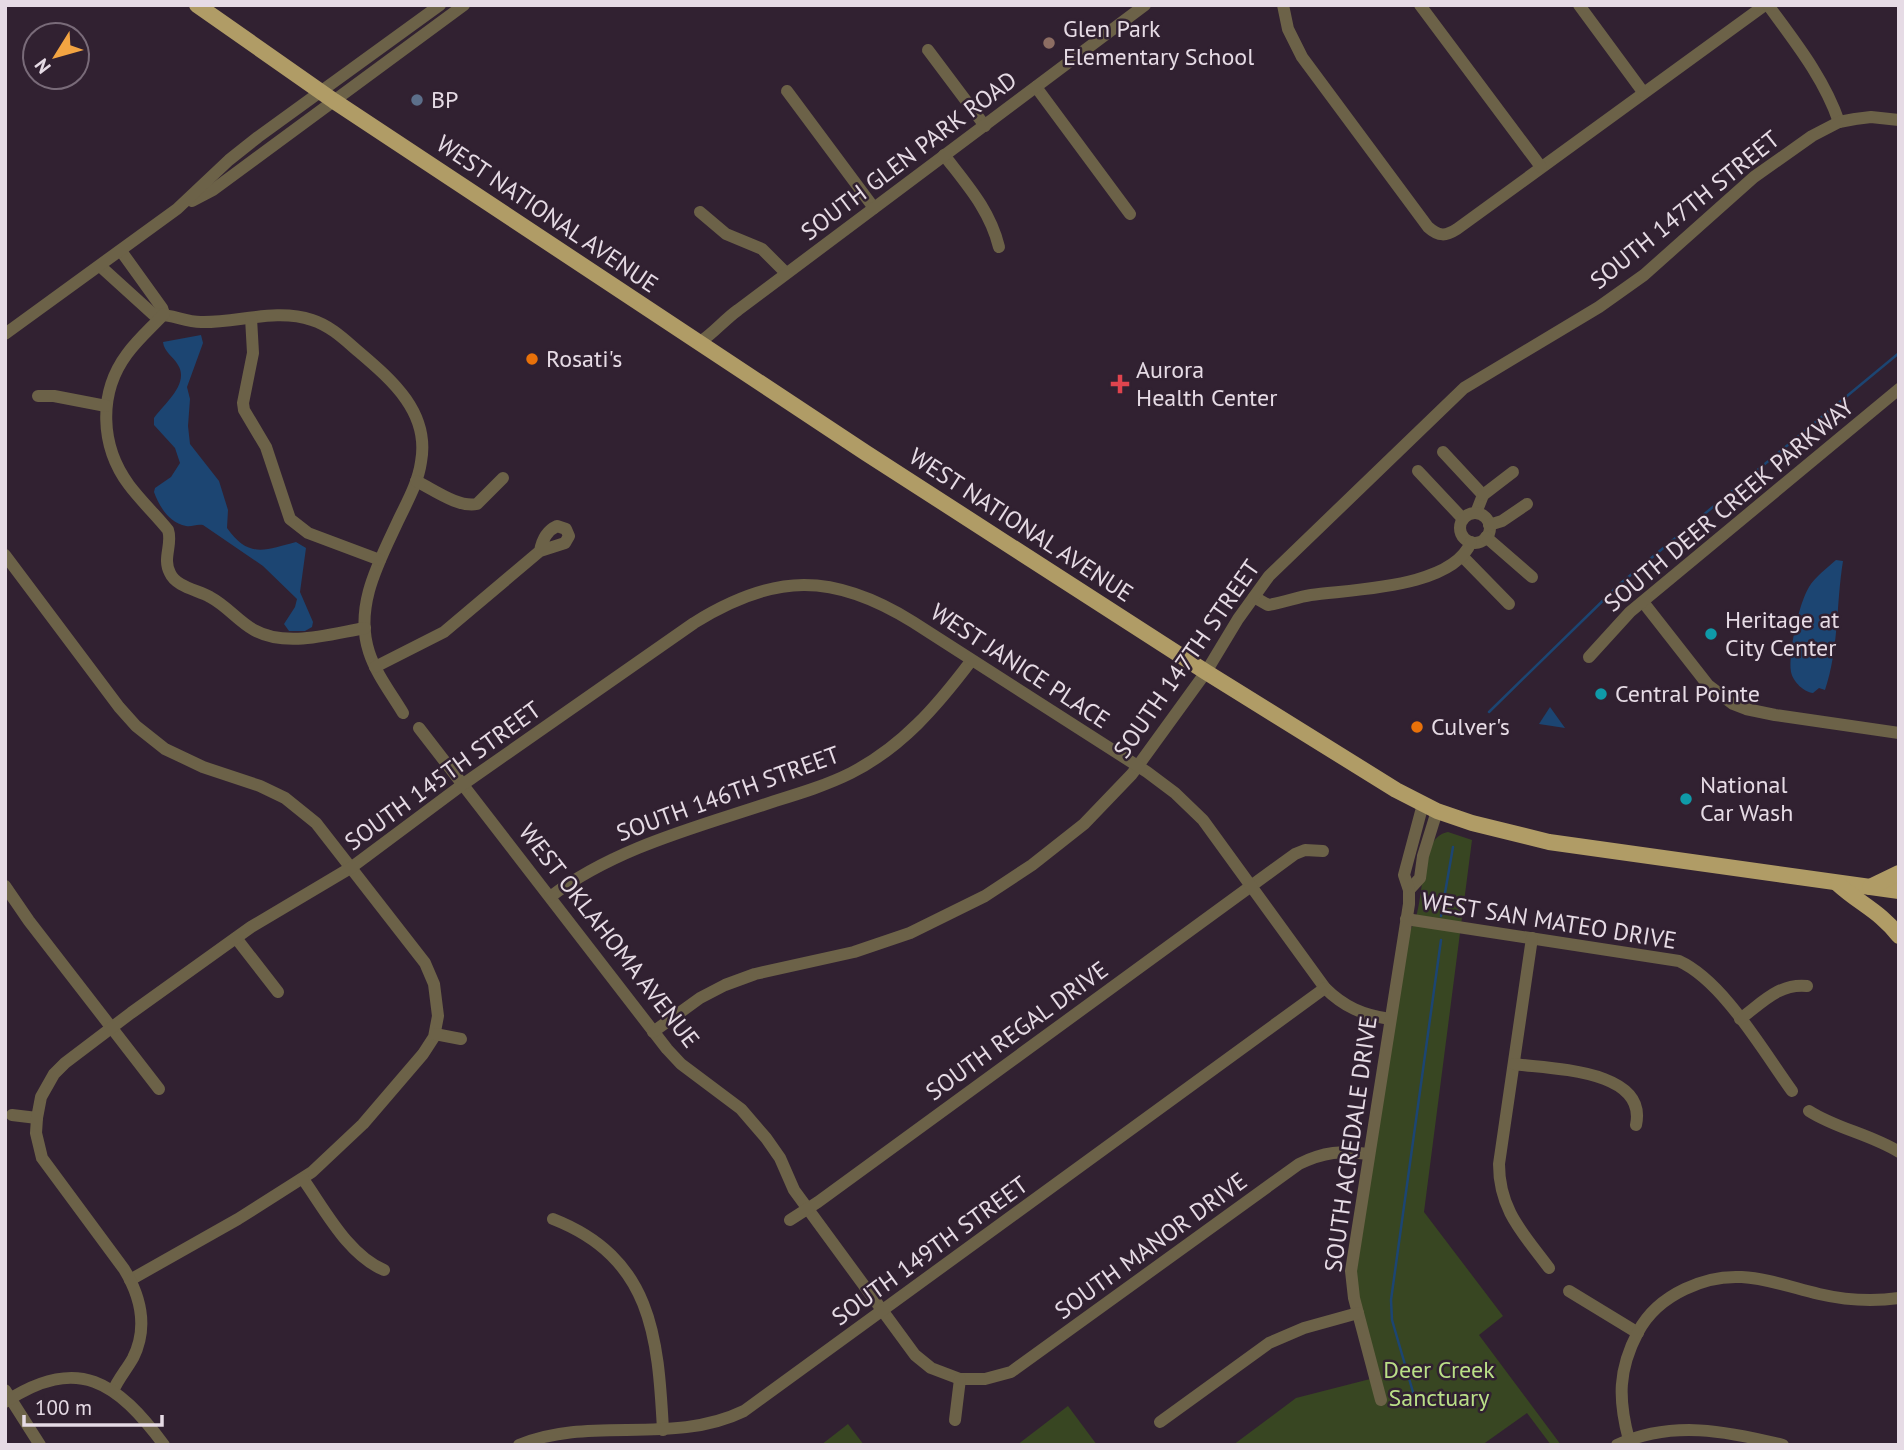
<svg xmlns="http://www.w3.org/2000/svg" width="1904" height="1450" viewBox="0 0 1904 1450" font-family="'PT Sans',sans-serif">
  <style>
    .green { fill: #384622 }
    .water { fill: #1c4572 }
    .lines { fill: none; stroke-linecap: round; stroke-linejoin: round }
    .stream { stroke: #1c4572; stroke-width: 2.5 }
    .minor { stroke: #6c6248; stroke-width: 12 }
    .major { stroke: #b09c66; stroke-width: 16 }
    .education-dot { fill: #8d6e63; stroke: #312131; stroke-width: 2.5 }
    .service-dot { fill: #5c6f8a; stroke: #312131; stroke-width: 2.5 }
    .food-dot { fill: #e8710a; stroke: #312131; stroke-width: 2.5 }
    .health-dot { fill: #e0444e; stroke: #312131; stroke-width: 2.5 }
    .culture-dot { fill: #0f9aa8; stroke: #312131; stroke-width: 2.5 }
    .labels { text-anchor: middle; stroke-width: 5; stroke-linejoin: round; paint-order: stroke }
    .poi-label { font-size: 24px; fill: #e6dbe5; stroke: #312131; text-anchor: start }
    .street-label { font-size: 24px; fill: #e6dbe5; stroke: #312131 }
    .park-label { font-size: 24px; fill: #badf87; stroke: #312131 }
  </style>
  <rect width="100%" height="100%" fill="#312131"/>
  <!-- green -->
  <g class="green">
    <path d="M1448,832L1472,840L1424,1212L1503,1316L1479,1335L1561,1445H1551L1527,1413L1482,1445H1233L1296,1398L1378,1377L1355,1281L1408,933C1428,912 1415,837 1448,832Z"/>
    <path d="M1068,1406L1097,1445H1017Z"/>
    <path d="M848,1424L864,1445H821Z"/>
  </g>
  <!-- water -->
  <g class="water">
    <path d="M201,335L203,343L187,387L190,399L188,426L190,444L219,481L228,510L227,528C249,559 265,550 296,542L306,548L300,592L313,622L312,627L305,631H289L284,624L295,607L297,599L263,566L203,525C196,524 192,527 186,526C169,523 159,506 154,492L155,488L171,477L180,463L175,448L154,425V418C163,405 190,384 178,365C173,356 164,352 163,342Z"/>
    <path d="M1836,560L1843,561C1836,604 1839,649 1825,690L1819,688L1813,693C1804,692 1793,682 1791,672C1788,653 1799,603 1809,587C1815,577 1827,568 1836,560Z"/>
    <path d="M1550,707L1565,728L1539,724Z"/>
  </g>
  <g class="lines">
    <!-- stream -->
    <g class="stream">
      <path d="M1489,712L1621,583L1899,353"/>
      <path d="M1441,916L1453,847"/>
      <path d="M1415,1399L1392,1320L1391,1300L1441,940"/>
    </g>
    <!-- minor -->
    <g class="minor">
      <path d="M1283,5L1288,29L1302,57L1428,227C1439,237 1446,236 1457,229L1765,5"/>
      <path d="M1420,5L1541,167"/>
      <path d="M1579,5L1643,92"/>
      <path d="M1768,5C1795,42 1824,78 1839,122"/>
      <path d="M928,50L985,126"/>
      <path d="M1036,87L1130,214"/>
      <path d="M787,91L874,208"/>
      <path d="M944,155C967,185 990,210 999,247"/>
      <path d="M192,201L213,190L464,5"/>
      <path d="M700,212L726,234L762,249L786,273"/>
      <path d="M121,251L162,308L164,314"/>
      <path d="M100,266L154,315C170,313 184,322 201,322C237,323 276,308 312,320C331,326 345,340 359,352C393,381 430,413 421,462C418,483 407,502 398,521C379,562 354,606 369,652C376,674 391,693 403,713"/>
      <path d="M164,314C152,327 138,339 127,354C98,393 100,446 129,485C141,501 156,515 168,530C173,544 162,558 170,573C176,587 198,590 210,597C227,606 238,621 254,630C286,648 330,634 365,628"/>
      <path d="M251,318L253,353L243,403L244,410L266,447L290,519L308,533L380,560"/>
      <path d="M5,334L177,209L229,160L258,137L440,5"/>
      <path d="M700,342C714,333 724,320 738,310L1145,5"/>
      <path d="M38,396H54L106,406"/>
      <path d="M1443,452L1483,495L1476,513"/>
      <path d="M1418,471L1463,519"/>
      <path d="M416,481C433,489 458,508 477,504L503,478"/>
      <path d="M1483,495L1513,472"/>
      <circle cx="1475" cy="528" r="15"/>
      <path d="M1489,525L1502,521L1527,504"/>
      <path d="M1486,537L1532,577"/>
      <path d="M5,555L119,707L136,726L165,749L203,767L260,786L285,798L316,823L425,963L434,984L438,1016L434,1037L423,1054L363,1124L312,1172L238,1219L130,1280"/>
      <path d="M1463,557L1509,604"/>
      <path d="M1254,597L1268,605C1283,603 1297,597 1311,595C1354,589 1453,588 1471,542"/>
      <path d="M1643,602L1708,685L1733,704L1746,709L1775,715L1899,733"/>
      <path d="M1589,657L1630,612L1899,389"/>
      <path d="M375,667L444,632L540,551L565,543L569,536L566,529L557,526C546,531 542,540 540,551"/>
      <path d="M419,728L667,1049L681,1064L741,1109L766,1138L780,1158L794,1190L915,1355L931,1368L960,1379H985L1011,1372L1299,1164C1323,1152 1343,1150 1368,1154"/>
      <path d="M5,886L29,921L159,1089"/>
      <path d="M1409,890L1420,878L1423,856L1437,811"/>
      <path d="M550,897C616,847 698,827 775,801C801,793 827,785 851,773C902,747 937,706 971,661"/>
      <path d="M1406,919L1679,961C1723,981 1763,1051 1792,1091"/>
      <path d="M236,938L278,992"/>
      <path d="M1532,938L1499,1164C1499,1210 1523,1233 1549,1268"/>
      <path d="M1740,1019C1762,1003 1779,983 1807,986"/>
      <path d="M653,1032L700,998L725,985L755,974L854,952L910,933L985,896L1032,865L1084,824L1132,774L1206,672L1238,619L1269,576L1464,388L1599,307L1644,275L1754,177L1812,136L1839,122L1855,119L1871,117L1899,120"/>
      <path d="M435,1034L461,1039"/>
      <path d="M1514,1064C1550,1069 1648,1069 1636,1125"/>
      <path d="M1809,1111C1837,1129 1870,1134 1899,1152"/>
      <path d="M12,1115L37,1118"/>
      <path d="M303,1179C325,1210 348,1255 384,1270"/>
      <path d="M553,1219C652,1258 658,1336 663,1430"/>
      <path d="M790,1220L818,1202L1295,854L1305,850L1323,851"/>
      <path d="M1569,1291L1638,1333"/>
      <path d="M5,1390L40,1445"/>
      <path d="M113,1391C118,1379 127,1369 133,1358C148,1328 141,1297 124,1269L42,1158L36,1133L37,1118L41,1097L54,1074L65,1063L131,1013L251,927L352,867L462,785L694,623C774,573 833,572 913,622L1147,772L1175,793L1203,820L1325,988C1344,1007 1363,1015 1390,1019"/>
      <path d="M1381,1400L1354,1298L1351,1271L1409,904V890L1404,875L1423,804"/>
      <path d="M5,1402C78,1354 117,1382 164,1445"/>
      <path d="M955,1420L960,1379"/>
      <path d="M1160,1422L1269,1343L1304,1328L1358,1313"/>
      <path d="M1629,1440C1618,1399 1618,1370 1638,1332C1648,1313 1666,1298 1685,1289C1734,1265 1770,1282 1819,1294C1845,1300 1872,1302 1899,1298"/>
      <path d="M519,1445C590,1415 672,1446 744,1411L1325,988"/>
      <path d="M1617,1445C1672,1420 1727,1431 1783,1445"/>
    </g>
    <!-- major -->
    <g class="major">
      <path d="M197,5L334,101L866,453L1206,672L1396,790L1437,811L1472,823L1549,842L1899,891"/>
      <path d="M1838,884C1860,904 1881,912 1899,936"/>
      <path d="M1870,887L1899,873"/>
    </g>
  </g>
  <!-- markers -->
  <circle class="education-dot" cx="1049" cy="43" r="7"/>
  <circle class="service-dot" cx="417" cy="100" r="7"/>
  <g class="food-dot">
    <circle cx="532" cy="359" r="7"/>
    <circle cx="1417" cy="727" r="7"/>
  </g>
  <path class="health-dot" d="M1116.5 373.5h7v7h7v7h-7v7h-7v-7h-7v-7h7z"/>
  <g class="culture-dot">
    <circle cx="1711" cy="634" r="7"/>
    <circle cx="1601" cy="694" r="7"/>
    <circle cx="1686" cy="799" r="7"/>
  </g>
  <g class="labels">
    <!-- poi labels -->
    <g class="poi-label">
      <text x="1063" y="37">Glen Park<tspan x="1063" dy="28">Elementary School</tspan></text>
      <text x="431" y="108">BP</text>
      <text x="546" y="367">Rosati's</text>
      <text x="1136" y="378">Aurora<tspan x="1136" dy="28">Health Center</tspan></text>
      <text x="1725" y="628">Heritage at<tspan x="1725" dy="28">City Center</tspan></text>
      <text x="1615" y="702">Central Pointe</text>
      <text x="1431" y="735">Culver's</text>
      <text x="1700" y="793">National<tspan x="1700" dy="28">Car Wash</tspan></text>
    </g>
    <!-- street labels -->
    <g class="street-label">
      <text transform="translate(909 156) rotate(-37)" y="8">SOUTH GLEN PARK ROAD</text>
      <text transform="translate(1685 210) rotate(-39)" y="8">SOUTH 147TH STREET</text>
      <text transform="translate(547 214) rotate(34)" y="8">WEST NATIONAL AVENUE</text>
      <text transform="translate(1729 505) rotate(-40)" y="8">SOUTH DEER CREEK PARKWAY</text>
      <text transform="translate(1021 525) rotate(33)" y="8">WEST NATIONAL AVENUE</text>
      <text transform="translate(1187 659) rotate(-55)" y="8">SOUTH 147TH STREET</text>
      <text transform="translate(1020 666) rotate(33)" y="8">WEST JANICE PLACE</text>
      <text transform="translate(443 776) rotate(-36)" y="8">SOUTH 145TH STREET</text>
      <text transform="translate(728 794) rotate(-20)" y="8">SOUTH 146TH STREET</text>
      <text transform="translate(1549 921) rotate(9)" y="8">WEST SAN MATEO DRIVE</text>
      <text transform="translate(609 936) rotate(52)" y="8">WEST OKLAHOMA AVENUE</text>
      <text transform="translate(1017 1031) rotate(-36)" y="8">SOUTH REGAL DRIVE</text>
      <text transform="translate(1351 1144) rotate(-82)" y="8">SOUTH ACREDALE DRIVE</text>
      <text transform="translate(1151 1246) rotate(-36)" y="8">SOUTH MANOR DRIVE</text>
      <text transform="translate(930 1251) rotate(-36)" y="8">SOUTH 149TH STREET</text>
    </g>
    <!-- park labels -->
    <g class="park-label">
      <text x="1439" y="1378">Deer Creek<tspan x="1439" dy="28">Sanctuary</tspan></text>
    </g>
  </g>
  <!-- border -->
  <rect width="1904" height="1450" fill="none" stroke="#e6dbe5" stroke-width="14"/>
  <!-- north arrow -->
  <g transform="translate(56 56) rotate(233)"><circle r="33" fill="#312131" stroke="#796b79" stroke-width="2"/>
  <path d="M0-5L12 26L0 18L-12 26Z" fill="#f3a442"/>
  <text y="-10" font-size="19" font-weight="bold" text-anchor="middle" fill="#e6dbe5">N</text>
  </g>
  <!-- scale -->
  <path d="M24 1415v10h138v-10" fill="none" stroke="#e6dbe5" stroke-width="3.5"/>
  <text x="35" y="1415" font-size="21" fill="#e6dbe5" stroke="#312131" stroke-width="5" paint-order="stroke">100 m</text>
</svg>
